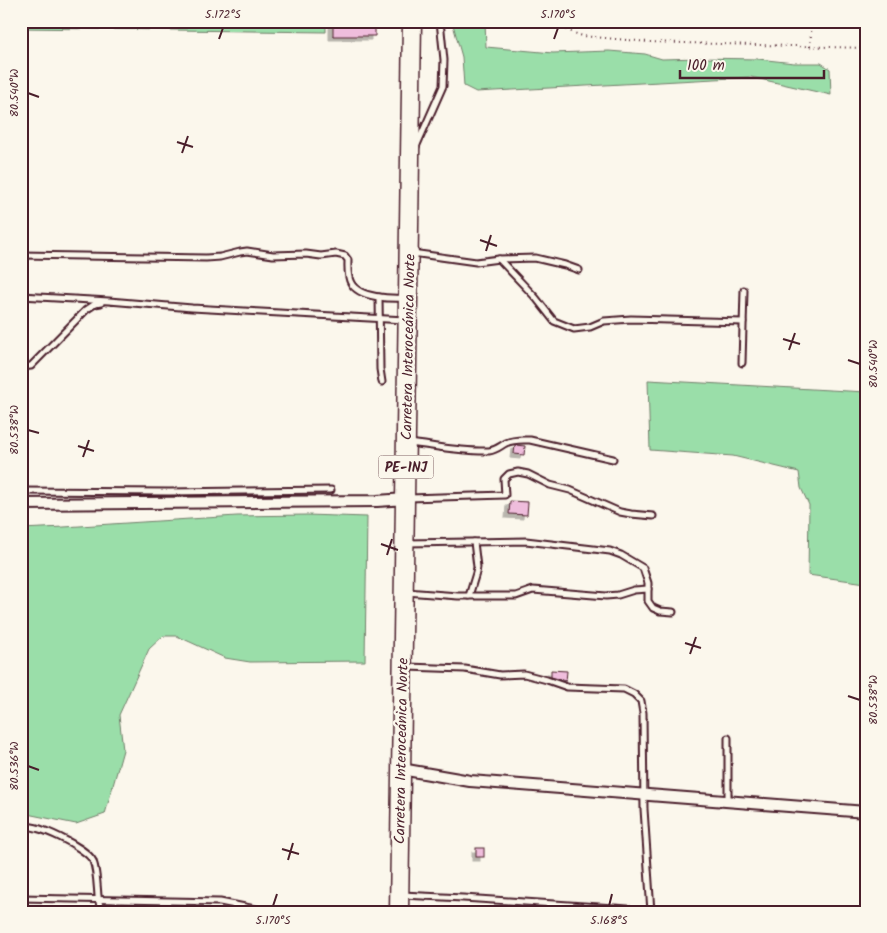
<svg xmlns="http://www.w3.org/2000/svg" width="887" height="933" viewBox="0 0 887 933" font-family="Kalam,sans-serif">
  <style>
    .green { fill: #9adea9; stroke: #727e6a }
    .building { fill: #efbddc; stroke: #4a1f2b; filter: url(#shadow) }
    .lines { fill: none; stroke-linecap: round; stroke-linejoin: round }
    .service-casing { stroke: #4a1f2b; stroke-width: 9 }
    .minor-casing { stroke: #4a1f2b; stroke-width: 14 }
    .trunk-casing { stroke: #4a1f2b; stroke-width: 21 }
    .path { stroke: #4a1f2b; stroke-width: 2; stroke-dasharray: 1 4; stroke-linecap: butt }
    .service { stroke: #fbf7ec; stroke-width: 5 }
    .minor { stroke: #fbf7ec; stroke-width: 10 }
    .trunk { stroke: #fbf7ec; stroke-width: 18 }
    .ticks { fill: none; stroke: #4a1f2b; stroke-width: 2 }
    .labels { text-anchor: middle; stroke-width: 5; stroke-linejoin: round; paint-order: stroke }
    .shield { fill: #fbf7ec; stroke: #7f6065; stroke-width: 1 }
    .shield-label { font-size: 14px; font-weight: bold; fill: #4a1f2b }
    .street-label { font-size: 15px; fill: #4a1f2b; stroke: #fbf7ec }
    .neatline { fill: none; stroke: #4a1f2b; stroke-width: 2 }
    .ticks-label { font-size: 12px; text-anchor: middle; fill: #4a1f2b }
  </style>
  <defs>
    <filter id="shadow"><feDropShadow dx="-4" dy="4" stdDeviation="0" flood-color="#0004"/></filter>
  </defs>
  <rect width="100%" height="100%" fill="#fbf7ec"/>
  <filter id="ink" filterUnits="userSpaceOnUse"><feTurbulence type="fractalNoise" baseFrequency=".02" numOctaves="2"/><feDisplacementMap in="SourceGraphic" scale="10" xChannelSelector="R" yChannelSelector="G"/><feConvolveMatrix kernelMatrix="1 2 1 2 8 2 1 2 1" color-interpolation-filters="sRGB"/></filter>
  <g filter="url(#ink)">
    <!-- green -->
    <g class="green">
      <path d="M21,21H326V32L21,28Z"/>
      <path d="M452,21H485L486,47L553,53L609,51L645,54L662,59L701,58L758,59L794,63H821L830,69L831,95L751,77L476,92L464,86L462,57Z"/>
      <path d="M648,380L866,392V583L808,575L809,505L801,488L799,472L733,456L650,450Z"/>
      <path d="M307,515L367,517L365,661L250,662L225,658L177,636H163L149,649L119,715L123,750L105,814L76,824L27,814H21V529L64,527L237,516Z"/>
    </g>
    <!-- building -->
    <g class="building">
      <path d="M375,21V36H333V22Z"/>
      <path d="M515,445L525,446L524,455L514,454Z"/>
      <path d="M510,501L528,502L527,515L509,514Z"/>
      <path d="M551,670L567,671L566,681L551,677Z"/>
      <rect x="476" y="848" width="8" height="9"/>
    </g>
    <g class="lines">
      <!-- service casing -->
      <g class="service-casing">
        <g id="service">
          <path d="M416,147L443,86L444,60L440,21"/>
          <path d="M412,253L476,262L499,259L535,258L565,265L579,270"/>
          <path d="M21,255L206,258L220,257L240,252L247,251L273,255L306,254L321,256L336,254L345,256L348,260C348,267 347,276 351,283C359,298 391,299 406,298"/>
          <path d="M499,259L536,298L554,321L574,329L590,327L604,321L631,319L743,322"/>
          <path d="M21,296L109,301L192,308L405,320"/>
          <path d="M379,297L380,369L382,382"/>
          <path d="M742,363L744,290"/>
          <path d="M21,367L31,366L86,310L95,304L101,303"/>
          <path d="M409,443C435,446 462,452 489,451C497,450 500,446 506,443C514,439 522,440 530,440L613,459"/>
          <path d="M21,491L169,492L331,490"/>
          <path d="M409,498L505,495L504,479L509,474L518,472L528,474L550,485L570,490L620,512L631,514L653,516"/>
          <path d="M406,543L526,541L610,551L621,555L643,568L648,583V601L653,608L660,611L673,612"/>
          <path d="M406,592L458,596H516L533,590L606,596L618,595L634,590L648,589"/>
          <path d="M469,596L476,573L477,567L474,542"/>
          <path d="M407,667L465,669L500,675L524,674L547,680L567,687L624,689L634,694L641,701L643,713L644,809L651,912"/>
          <path d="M728,738V801"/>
          <path d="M21,827C35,822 87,848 93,861C97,872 97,885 98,896C99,902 100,907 101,912"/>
          <path d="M402,895L463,898L629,909"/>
          <path d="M21,898L220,902L270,912"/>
        </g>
      </g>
      <!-- minor casing -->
      <g class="minor-casing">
        <g id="minor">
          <path d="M21,504L377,501L406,499"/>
          <path d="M401,769L470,781L866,812"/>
        </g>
      </g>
      <!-- trunk casing -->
      <g class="trunk-casing">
        <path id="trunk" d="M399,912L412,21"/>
      </g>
      <!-- path -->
      <g class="path">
        <path d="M554,21C563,28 572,33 583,36L649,42L866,48"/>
        <path d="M810,47L812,21"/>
      </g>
      <!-- service -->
      <use href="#service" class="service"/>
      <!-- minor -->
      <use href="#minor" class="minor"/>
      <!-- trunk -->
      <use href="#trunk" class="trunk"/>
    </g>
  </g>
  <!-- ticks -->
  <path class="ticks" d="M219,39L223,28M554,39L558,28M28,93L39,97M177,142L193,147M182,153L188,136M480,240L497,246M486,251L491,235M783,339L800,344M789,350L795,333M848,360L860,364M28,430L39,433M78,446L94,451M83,457L89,440M381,544L398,550M387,555L392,539M685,643L701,648M690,654L696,637M848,696L860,700M28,766L39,770M282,849L299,854M288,860L293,843M273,906L277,894M609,906L612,894"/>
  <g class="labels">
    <!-- shield labels -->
    <rect class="shield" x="378.5" y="455.5" width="55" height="23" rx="4"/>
    <g class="shield-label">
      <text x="406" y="472">PE-1NJ</text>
    </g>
    <!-- street labels -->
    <g class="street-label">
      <text transform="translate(408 347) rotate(-89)" y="5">Carretera Interoceánica Norte</text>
      <text transform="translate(401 751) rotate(-89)" y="5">Carretera Interoceánica Norte</text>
    </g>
  </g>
  <!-- margin -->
  <rect width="887" height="933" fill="none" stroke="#fbf7ec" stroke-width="55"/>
  <!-- scale -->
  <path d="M680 70v8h144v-8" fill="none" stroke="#4a1f2b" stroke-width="2.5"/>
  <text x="687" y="70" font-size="15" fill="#4a1f2b" stroke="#fbf7ec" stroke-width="4" paint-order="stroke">100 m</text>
  <rect x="28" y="28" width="832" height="878" class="neatline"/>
  <g class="ticks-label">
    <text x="223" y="18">5.172°S</text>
    <text x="558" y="18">5.170°S</text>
    <text transform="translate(14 93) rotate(-90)" y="4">80.540°W</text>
    <text transform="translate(873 364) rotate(-90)" y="4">80.540°W</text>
    <text transform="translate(14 430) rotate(-90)" y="4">80.538°W</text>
    <text transform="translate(873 700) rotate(-90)" y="4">80.538°W</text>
    <text transform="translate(14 766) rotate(-90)" y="4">80.536°W</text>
    <text x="273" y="924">5.170°S</text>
    <text x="609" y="924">5.168°S</text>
  </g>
</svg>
